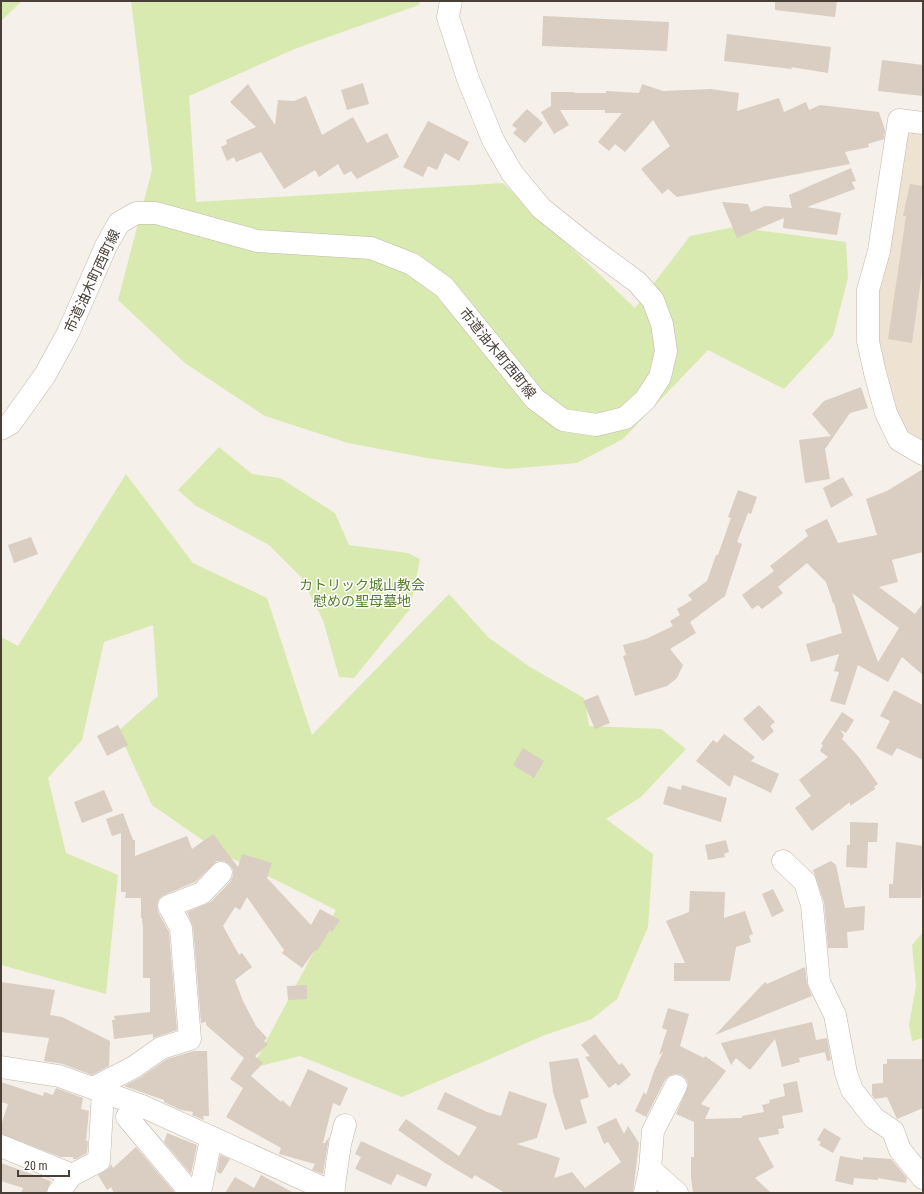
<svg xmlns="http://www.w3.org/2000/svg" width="924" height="1194" viewBox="0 0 924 1194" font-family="'Roboto Condensed','Noto Sans JP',sans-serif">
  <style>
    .education { fill: #eee3d2 }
    .green { fill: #d8eab0 }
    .building { fill: #dacdc1; fill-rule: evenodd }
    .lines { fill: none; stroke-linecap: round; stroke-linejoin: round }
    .minor-casing { stroke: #c1b6ab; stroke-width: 23 }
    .minor { stroke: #fff; stroke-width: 22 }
    .labels { text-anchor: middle; stroke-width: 3; stroke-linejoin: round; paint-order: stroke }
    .street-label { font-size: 14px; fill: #493f37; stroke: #fff }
    .park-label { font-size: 14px; fill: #547e27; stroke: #fff }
  </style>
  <rect width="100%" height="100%" fill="#f5f0e9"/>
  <!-- education -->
  <path class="education" d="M906,129L923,131V445L905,432L891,410L874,340L875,291Z"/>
  <!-- green -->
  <g class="green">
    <path d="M1,1H22L1,21Z"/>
    <path d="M131,1H420L419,5L297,48L189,96L196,202L503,183L635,308L690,236L734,227L846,242L848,278L833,336L784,389L708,350L623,439L577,463L507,469L427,458L348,443L265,416L185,363L118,300L152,170Z"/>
    <path d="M219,447L252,474L280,478L335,513L349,545L408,553L420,559L410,609L354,678L339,677L323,620L301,577L269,545L196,506L178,490Z"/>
    <path d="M126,474L193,563L267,598L312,735L449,594L489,638L530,667L584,698L589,726L661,729L686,749L641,797L606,819L653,854L648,927L617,999L592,1019L545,1035L402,1097L300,1056L252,1068L336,910L221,853L152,805L118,731L158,696L153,625L104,642L82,740L48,778L66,853L118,875L106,994L1,965V637L18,646Z"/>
    <path d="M923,932V1038L912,1041L909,1025L916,986L912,945Z"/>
  </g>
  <!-- building -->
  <g class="building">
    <path d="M775,1H837L835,17L775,10Z"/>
    <path d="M543,16L669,22L667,51L542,46Z"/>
    <path d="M727,34L831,47L828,73L791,67L792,69L724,61Z"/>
    <path d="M882,60L923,65V96L878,91Z"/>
    <path d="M363,83L369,104L347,110L341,90Z"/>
    <path d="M248,84L275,125L278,100L294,101L306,96L322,135L353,117L367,143L387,133L399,157L357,179L351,171L344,175L338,164L319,177L315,170L284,189L261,152L236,162L234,157L227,161L221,147L227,144L226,140L256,127L230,102Z"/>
    <path d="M642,84L663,91L711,89L739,93L737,111L779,98L784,112L806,102L809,110L820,105L879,112L885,130L884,139L868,144L869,147L845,152L850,164L677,197L668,189L662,194L641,169L670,146L653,120L625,152L615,144L609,151L598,142L622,113H605V110H560L569,125L554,134L541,112L551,106V92H574V93H606V91L639,93Z"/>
    <path d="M527,109L543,123L525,143L513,133L517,129L512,125Z"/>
    <path d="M428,121L469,142L459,161L445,153L437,170L428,166L423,177L403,167Z"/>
    <path d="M851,168L856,181L852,182L855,189L807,207L841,213L837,235L783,228L784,218L737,238L722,202L748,204L751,212L765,206L792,208L789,195Z"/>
    <path d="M910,184L923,186V265L912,343L888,339L906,216H903Z"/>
    <path d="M861,387L868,408L850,413L825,449L830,479L805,483L799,440L831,436L812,414L824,401Z"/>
    <path d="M923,469V552L892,560L898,582L879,587L915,614L923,603V675L902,657L888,682L858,665L845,705L830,701L839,672L834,671L839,654L811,662L806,644L842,633L834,603H833L826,582L807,563L778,587L783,593L762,609L758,605L752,609L742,595L774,571L770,566L808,536L805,530L827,519L838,543L877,535L866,499L887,491ZM852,593L899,628L878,662Z"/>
    <path d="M843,477L853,495L831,508L823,488Z"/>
    <path d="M738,490L757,497L751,514L748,513L737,542L742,544L725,596L690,622L696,633L670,649L683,665L677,678L667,686L635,696L623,656L626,655L623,645L646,639L673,626L670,621L680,615L677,609L692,600L688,595L707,581L716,555H718L731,518L728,517Z"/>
    <path d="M31,537L38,554L14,563L8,545Z"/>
    <path d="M894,690L923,705V760L897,748L892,756L876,748L890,721L880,716Z"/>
    <path d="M598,695L610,723L595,729L583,701Z"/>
    <path d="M759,705L775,722L770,726L774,731L763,741L743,719Z"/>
    <path d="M842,712L854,720L846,733L840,730L844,735L842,739L858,756L878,784L874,787L875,789L850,806V802L812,831L795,808L811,796L799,780L828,757L820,751L823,745L821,744Z"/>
    <path d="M118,725L128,745L107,756L97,736Z"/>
    <path d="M724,734L755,757L751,761L779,774L771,793L734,775L730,787L696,761L713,740L717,743Z"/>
    <path d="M523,748L544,761L534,778L513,765Z"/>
    <path d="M682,785L727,798L721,822L663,804L668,786L681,790Z"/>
    <path d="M104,790L113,811L82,823L74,802Z"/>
    <path d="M123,813L133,840H135V856L187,836L192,849L213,834L238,867L242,854L272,863L267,878L311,925L320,909L340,920L332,932L330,930L317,951L315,950L302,968L282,953L284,950L247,897L240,910L235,907L223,926L239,955L242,953L252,967L235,980L243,1001L256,1026L267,1038L264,1041L268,1044L255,1056L263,1063L251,1076L281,1102L282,1100L290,1107L308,1069L348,1088L340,1106L333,1103L323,1143H325L329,1137L323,1174L312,1170L315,1164L279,1154L281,1148L226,1117L243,1088L230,1079L244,1058L206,1025V1022L201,1023L193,927L187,912L211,902L230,882L233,876V870L229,864L224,861H217L195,882L164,895L159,899L157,905L158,912L169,932L177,1030L153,1038V1034L114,1039L112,1020H115L114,1016L150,1012V978H143V929L142,918H141V898H125L126,892H121V833L112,836L106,819Z"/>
    <path d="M850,822L878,823L877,842H868L867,868L846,867L847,845H850Z"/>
    <path d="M726,840L729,852L724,854L725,857L708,860L705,845Z"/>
    <path d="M896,842L923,846L921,898H889V884H893Z"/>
    <path d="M831,861L836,865L845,908L865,906L864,930L847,932L848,948H828L824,902L813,870Z"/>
    <path d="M773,889L784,911L772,917L762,894Z"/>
    <path d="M690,891L725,892L724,918L745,911L753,934L749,936L751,942L736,947L730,981H674V963H685L666,921L689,912Z"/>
    <path d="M805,967L807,983L812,996L715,1035L765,982L767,984Z"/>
    <path d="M1,982L55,990L50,1015L62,1017L110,1041L109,1066L92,1075L63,1064L44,1061L49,1038L1,1032Z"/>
    <path d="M307,985V999L288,1000L287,986Z"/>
    <path d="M668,1008L689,1014L680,1046L704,1058L705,1056L726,1071L701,1104L710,1108L705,1119L742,1118V1116L764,1112L762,1105L770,1103L769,1100L785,1096L783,1084L797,1081L803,1112L782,1116L784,1128L778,1129L779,1134L758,1138L774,1167L755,1178L771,1193H693L691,1177V1157H694V1122L676,1114L688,1086L687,1080L682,1075L675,1074L669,1076L665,1080L646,1117L635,1111L644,1092L646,1095L654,1071L663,1052L659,1055L667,1030L662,1028Z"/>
    <path d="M812,1022L816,1040L827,1038L831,1060L827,1061L825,1052L799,1058L800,1062L782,1067L775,1039L750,1070L736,1058L731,1065L721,1043Z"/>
    <path d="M595,1034L619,1065L622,1063L631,1075L618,1086L616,1083L609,1088L585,1057L590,1056L581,1045Z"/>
    <path d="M194,1051H207L209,1116H203L204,1120L192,1115L193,1112L181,1110L164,1102V1100L124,1086L141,1077L167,1059Z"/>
    <path d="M578,1058L589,1097L580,1100L587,1123L565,1130L553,1092L549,1062Z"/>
    <path d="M887,1059H923V1108L897,1119L887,1097L875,1099L872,1095V1084L883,1083V1064H887Z"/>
    <path d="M1,1082L43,1096L44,1092L53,1095L56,1088L83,1098L81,1109L89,1111L86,1141H88L87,1153L76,1159H73V1157H61L1,1134V1125L8,1104L1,1102Z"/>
    <path d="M509,1091L547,1104L537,1138L517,1144L560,1158L554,1178L572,1172L585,1188L621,1162L608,1142L604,1144L597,1127L616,1118L624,1134L628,1126L639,1143L633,1193H505L475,1175L472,1179L445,1163L398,1130L406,1119L459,1156L477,1127L437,1109L445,1092L487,1112L501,1116Z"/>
    <path d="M824,1128L841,1138L833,1153L819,1145L821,1142L817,1140Z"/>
    <path d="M167,1133L197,1145L191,1174L164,1142Z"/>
    <path d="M361,1141L432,1174L426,1187L397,1174L391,1185L355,1169L361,1157L355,1154Z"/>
    <path d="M136,1147L175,1193H114L111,1187L107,1190L98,1175L109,1168L111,1164L113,1168Z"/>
    <path d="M220,1155L230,1159L221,1174L217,1172Z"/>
    <path d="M840,1156L863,1160V1157L891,1159L907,1178L906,1183L878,1178V1180L854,1178L853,1185L835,1181Z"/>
    <path d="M1,1163L51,1181L46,1193H21L23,1188L1,1181Z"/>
    <path d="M261,1175L294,1193H225L235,1177L254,1188Z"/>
  </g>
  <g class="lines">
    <!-- minor casing -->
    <g class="minor-casing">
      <g id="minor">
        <path d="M923,123L899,120L879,251L868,290V341L875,373L886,413L899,440L923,454"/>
        <path d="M1,429L10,424L45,375L68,333L106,246L119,223L136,213H156L257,241L371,248L412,264L444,287L535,399L563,420L596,425L625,418L645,400L660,377L666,351L662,324L653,300L637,282L587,245L541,208L512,173L493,140L468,79L448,17L451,1"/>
        <path d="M783,861L805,882L812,905L819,982L835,1015L846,1073L852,1090L874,1118L893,1131L900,1150L923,1178"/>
        <path d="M1,1067L59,1076L142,1106L334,1193"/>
        <path d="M676,1086L653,1131L650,1169L677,1193"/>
        <path d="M93,1088L134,1067L161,1048L190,1039L181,928L169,906L202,893L221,873"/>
        <path d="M142,1106L127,1117L191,1193"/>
        <path d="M1,1146L72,1175"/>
        <path d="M58,1193L72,1175L99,1161L103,1092"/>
        <path d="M200,1193L210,1144L213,1138"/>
        <path d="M333,1193L340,1144L345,1125"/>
        <path d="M645,1193L650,1169"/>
      </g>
    </g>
    <!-- minor -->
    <use href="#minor" class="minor"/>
  </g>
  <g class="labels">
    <!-- street labels -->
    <g class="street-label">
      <text transform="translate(92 281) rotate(-65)" y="5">市道油木町西町線</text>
      <text transform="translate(498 353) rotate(51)" y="5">市道油木町西町線</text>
    </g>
    <!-- park labels -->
    <g class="park-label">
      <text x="362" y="590">カトリック城山教会<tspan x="362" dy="16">慰めの聖母墓地</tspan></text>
    </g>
  </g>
  <!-- border -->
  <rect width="924" height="1194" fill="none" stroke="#493f37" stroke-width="4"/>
  <!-- scale -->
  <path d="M18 1170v6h51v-6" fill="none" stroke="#493f37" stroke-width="2"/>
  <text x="24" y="1170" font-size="12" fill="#493f37" stroke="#ffffff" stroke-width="3" paint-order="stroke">20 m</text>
</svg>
